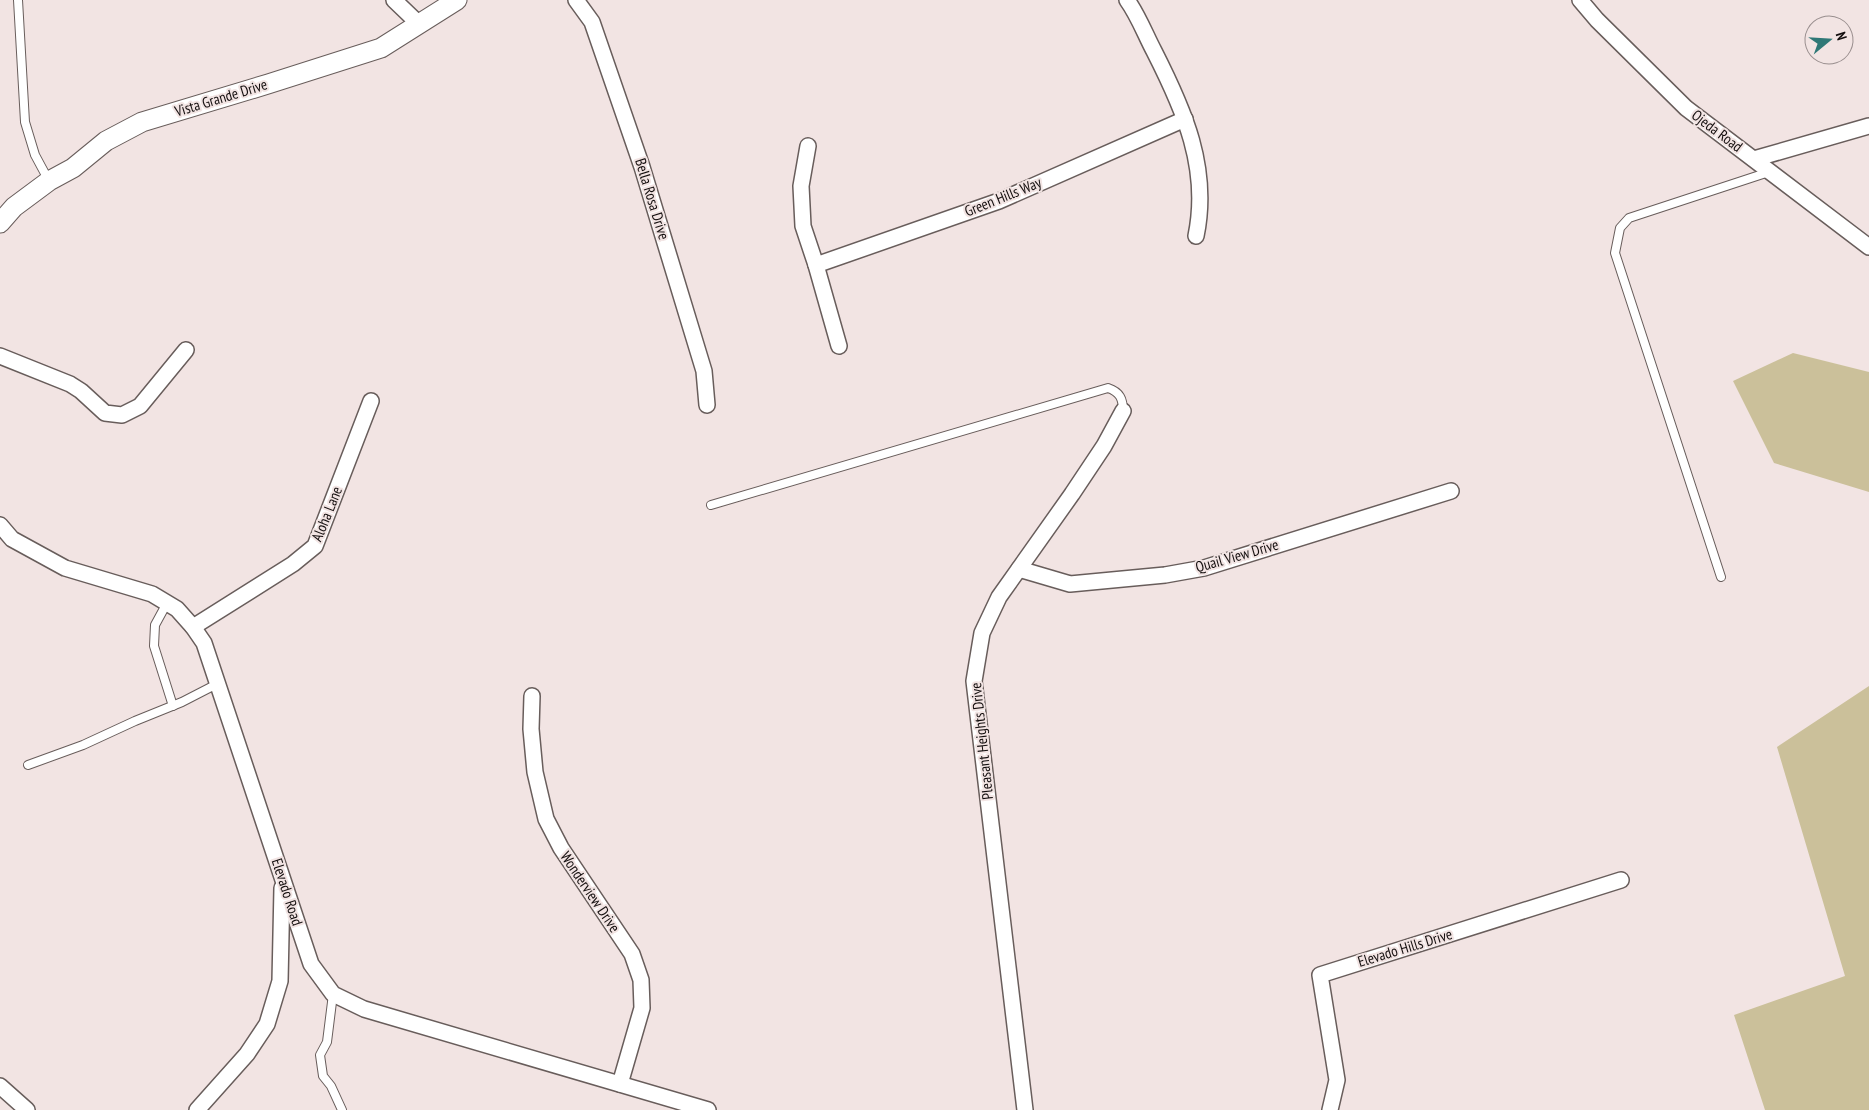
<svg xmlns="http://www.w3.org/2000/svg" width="1869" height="1110" viewBox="0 0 1869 1110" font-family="'PT Sans Narrow',sans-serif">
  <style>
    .grass { fill: #cbc09a }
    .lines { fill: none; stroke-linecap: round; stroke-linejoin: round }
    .service-casing { stroke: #685d5b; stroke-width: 10 }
    .minor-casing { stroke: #685d5b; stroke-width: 18 }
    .tertiary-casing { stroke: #685d5b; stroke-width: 21 }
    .service { stroke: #fff; stroke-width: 8 }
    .minor { stroke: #fff; stroke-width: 15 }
    .tertiary { stroke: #fff; stroke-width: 19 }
    .labels { text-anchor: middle; stroke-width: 4; stroke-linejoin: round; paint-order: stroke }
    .street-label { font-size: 15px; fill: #130e0e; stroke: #f2e4e3 }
  </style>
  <rect width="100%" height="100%" fill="#f2e4e3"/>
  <!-- grass -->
  <g class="grass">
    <path d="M1793,353L1869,372V492L1774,463L1733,381Z"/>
    <path d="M1869,686V1110H1765L1734,1015L1845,976L1777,747Z"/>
  </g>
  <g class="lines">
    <!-- service casing -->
    <g class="service-casing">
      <g id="service">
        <path d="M18,0L25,122L35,155L49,181"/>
        <path d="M711,505L1108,388C1120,392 1123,399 1123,411"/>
        <path d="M1721,577L1615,253L1620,228L1629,218L1769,172"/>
        <path d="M167,603L155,625L154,646L173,706"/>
        <path d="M28,765L83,745L135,721L182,702L217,684"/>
        <path d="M333,994L327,1042L320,1055L323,1076L331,1086L342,1110"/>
      </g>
    </g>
    <!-- minor casing -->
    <g class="minor-casing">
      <g id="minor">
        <path d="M394,0L419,24"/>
        <path d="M576,0L592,22L642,167L704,371L707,405"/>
        <path d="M1127,0C1138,15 1145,34 1154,51C1184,110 1210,168 1196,236"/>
        <path d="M1580,0L1597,20L1686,108L1869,247"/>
        <path d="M808,146L801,186L803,226L816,265"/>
        <path d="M1754,159L1869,126"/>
        <path d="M839,346L816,265L999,201L1185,119"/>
        <path d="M0,356L70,384L81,391L105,413L122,415L140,406L186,350"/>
        <path d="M0,525L12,539L65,568L152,594L177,609L193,627L204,643L311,964L333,994L364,1009L708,1110"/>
        <path d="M1019,569L1070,584L1165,575L1204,568L1451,491"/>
        <path d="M193,627L293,564L315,546L371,401"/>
        <path d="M532,696L531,729L535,772L546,819L561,848L632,954L641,980L642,1008L620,1084"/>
        <path d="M0,1086L27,1110"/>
        <path d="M197,1110L247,1054L267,1024L280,981L282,888"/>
        <path d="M1025,1110L974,681L982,633L999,597L1072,494L1104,446L1123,411"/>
        <path d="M1330,1110L1337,1080L1320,975L1621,880"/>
      </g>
    </g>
    <!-- tertiary casing -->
    <g class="tertiary-casing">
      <path id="tertiary" d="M0,223L14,207L49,181L73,168L106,141L142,122L268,84L381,48L457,0"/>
    </g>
    <!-- service -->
    <use href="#service" class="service"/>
    <!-- minor -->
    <use href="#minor" class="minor"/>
    <!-- tertiary -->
    <use href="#tertiary" class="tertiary"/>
  </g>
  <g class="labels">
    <!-- street labels -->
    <g class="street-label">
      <text transform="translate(221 98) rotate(-17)" y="5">Vista Grande Drive</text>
      <text transform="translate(1717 131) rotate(37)" y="5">Ojeda Road</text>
      <text transform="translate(1003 197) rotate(-22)" y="5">Green Hills Way</text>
      <text transform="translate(652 199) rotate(73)" y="5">Bella Rosa Drive</text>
      <text transform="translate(327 514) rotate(-68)" y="5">Aloha Lane</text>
      <text transform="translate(1237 556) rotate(-16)" y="5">Quail View Drive</text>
      <text transform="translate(982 741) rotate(-96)" y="5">Pleasant Heights Drive</text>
      <text transform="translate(287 892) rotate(72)" y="5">Elevado Road</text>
      <text transform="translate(590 892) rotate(56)" y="5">Wonderview Drive</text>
      <text transform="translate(1405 948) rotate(-17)" y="5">Elevado Hills Drive</text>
    </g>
  </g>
  <!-- north arrow -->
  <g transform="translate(1829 40) rotate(72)"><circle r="24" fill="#f2e4e3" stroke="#998e8e"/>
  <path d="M0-4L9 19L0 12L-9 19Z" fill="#2f7876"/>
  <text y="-8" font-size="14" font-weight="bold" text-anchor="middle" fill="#130e0e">N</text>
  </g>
</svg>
